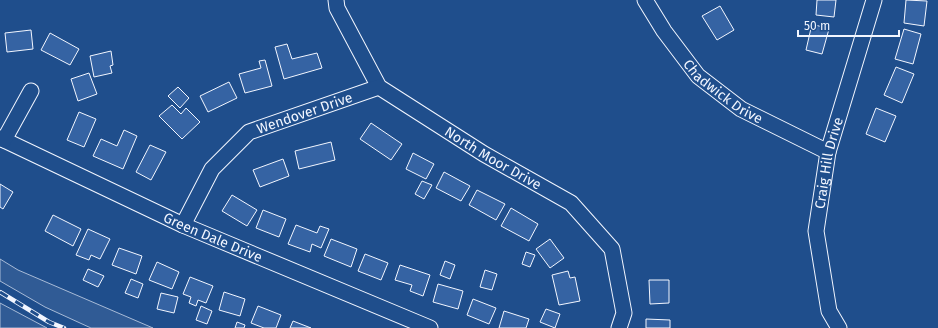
<svg xmlns="http://www.w3.org/2000/svg" width="938" height="328" viewBox="0 0 938 328" font-family="'Fira Sans',sans-serif">
  <style>
    .built { fill: #305b95; stroke: #a8bbd7 }
    .building { fill: #3563a3; stroke: #f2f6ff }
    .lines { fill: none; stroke-linecap: round; stroke-linejoin: round }
    .minor-casing { stroke: #f2f6ff; stroke-width: 17 }
    .minor { stroke: #1f4e8c; stroke-width: 15 }
    .rail-casing { stroke: #f2f6ff; stroke-width: 4.5 }
    .rail { stroke: #1f4e8c; stroke-width: 3; stroke-dasharray: 9; stroke-linecap: butt }
    .labels { text-anchor: middle; stroke-width: 3; stroke-linejoin: round; paint-order: stroke }
    .street-label { font-size: 14px; fill: #f2f6ff; stroke: #1f4e8c }
  </style>
  <rect width="100%" height="100%" fill="#1f4e8c"/>
  <!-- built -->
  <g class="built">
    <path d="M0,259L18,270L153,328H91L45,307L0,281Z"/>
    <path d="M0,303L47,328H0Z"/>
  </g>
  <!-- building -->
  <g class="building">
    <path d="M817,0H836L834,17L816,15Z"/>
    <path d="M906,0L927,1L924,26L904,23Z"/>
    <path d="M720,6L734,30L717,40L702,16Z"/>
    <path d="M812,24L829,29L822,54L806,50Z"/>
    <path d="M904,29L921,34L913,64L895,59Z"/>
    <path d="M31,30L33,49L7,52L5,33Z"/>
    <path d="M50,33L79,49L70,65L41,50Z"/>
    <path d="M287,44L292,59L317,53L322,68L284,79L275,47Z"/>
    <path d="M111,51L113,65L110,66L112,73L94,77L90,56Z"/>
    <path d="M265,60L272,86L245,93L239,74L261,68L259,61Z"/>
    <path d="M896,67L914,74L902,103L884,95Z"/>
    <path d="M89,73L97,94L78,101L71,79Z"/>
    <path d="M229,82L237,98L208,112L200,96Z"/>
    <path d="M178,87L189,98L180,108L168,96Z"/>
    <path d="M172,105L181,114L186,108L200,122L182,139L159,116Z"/>
    <path d="M876,108L896,116L885,142L866,134Z"/>
    <path d="M79,112L96,119L84,147L67,140Z"/>
    <path d="M371,123L402,144L391,160L360,139Z"/>
    <path d="M124,130L137,136L123,169L93,156L101,139L117,146Z"/>
    <path d="M331,142L335,160L299,169L295,151Z"/>
    <path d="M150,145L166,152L151,180L136,172Z"/>
    <path d="M413,153L434,164L426,179L406,169Z"/>
    <path d="M283,159L289,176L260,187L253,170Z"/>
    <path d="M444,172L470,186L461,201L436,188Z"/>
    <path d="M422,181L432,185L424,199L415,194Z"/>
    <path d="M0,184L13,192L3,209L0,207Z"/>
    <path d="M477,190L505,204L496,220L469,205Z"/>
    <path d="M232,195L257,210L247,226L222,211Z"/>
    <path d="M511,208L538,224L529,241L501,226Z"/>
    <path d="M263,210L286,219L279,237L256,228Z"/>
    <path d="M53,215L81,229L73,246L45,231Z"/>
    <path d="M296,225L317,233L320,226L329,229L321,248L312,244L310,252L288,244Z"/>
    <path d="M88,229L110,239L100,259L91,255L89,260L76,255Z"/>
    <path d="M331,239L357,249L351,267L324,256Z"/>
    <path d="M550,239L564,258L550,268L536,249Z"/>
    <path d="M119,248L142,256L136,274L112,265Z"/>
    <path d="M526,252L535,255L530,267L522,264Z"/>
    <path d="M365,254L388,263L381,280L358,271Z"/>
    <path d="M445,261L455,265L450,279L440,275Z"/>
    <path d="M157,262L179,272L172,289L149,280Z"/>
    <path d="M400,265L430,275L423,296L410,291L412,285L395,280Z"/>
    <path d="M88,269L104,276L98,287L83,280Z"/>
    <path d="M485,270L497,274L492,290L480,287Z"/>
    <path d="M568,271L570,278L575,277L580,301L559,305L552,275Z"/>
    <path d="M190,277L213,286L206,303L198,300L196,306L189,303L191,297L183,294Z"/>
    <path d="M131,279L143,284L138,298L125,293Z"/>
    <path d="M649,280H669V303L650,304Z"/>
    <path d="M438,284L463,291L458,309L433,302Z"/>
    <path d="M224,292L245,299L240,316L219,310Z"/>
    <path d="M161,293L178,297L174,313L157,309Z"/>
    <path d="M473,299L496,308L489,324L467,315Z"/>
    <path d="M201,306L212,311L207,324L196,320Z"/>
    <path d="M258,306L281,315L276,328H264L251,323Z"/>
    <path d="M546,309L560,314L555,328L540,322Z"/>
    <path d="M504,311L529,319L526,328H499Z"/>
    <path d="M646,319L670,320V328H646Z"/>
    <path d="M293,321L311,328H290Z"/>
    <path d="M237,322L245,325L244,328H235Z"/>
  </g>
  <g class="lines">
    <!-- minor casing -->
    <g class="minor-casing">
      <g id="minor">
        <path id="s1" d="M336,0L337,8L379,87L484,154L571,203L612,249L624,313L619,328"/>
        <path id="s2" d="M645,0L664,31L698,76L741,109L828,152"/>
        <path id="s3" d="M0,138L183,225L430,328"/>
        <path d="M4,140L31,91"/>
        <path id="s4" d="M183,225L212,169L249,132L379,87"/>
        <path id="s5" d="M839,328L829,311L816,231L828,152L874,0"/>
      </g>
    </g>
    <!-- minor -->
    <use href="#minor" class="minor"/>
    <!-- rail casing -->
    <g class="rail-casing">
      <path id="rail" d="M0,292L49,322L64,328"/>
    </g>
    <!-- rail -->
    <use href="#rail" class="rail"/>
  </g>
  <g class="labels">
    <!-- street labels -->
    <g class="street-label">
      <text dy="5" stroke="none"><textPath href="#s2" startOffset="122">Chadwick Drive</textPath></text>
      <text dy="5" stroke="none"><textPath href="#s4" startOffset="174">Wendover Drive</textPath></text>
      <text dy="5" stroke="none"><textPath href="#s1" startOffset="232">North Moor Drive</textPath></text>
      <text dy="5" stroke="none"><textPath href="#s5" startOffset="170">Craig Hill Drive</textPath></text>
      <text dy="5" stroke="none"><textPath href="#s3" startOffset="235">Green Dale Drive</textPath></text>
    </g>
  </g>
  <!-- scale -->
  <path d="M798 30v6h101v-6" fill="none" stroke="#f2f6ff" stroke-width="2"/>
  <text x="804" y="30" font-size="12" fill="#f2f6ff" stroke="#1f4e8c" stroke-width="3" paint-order="stroke">50 m</text>
</svg>
